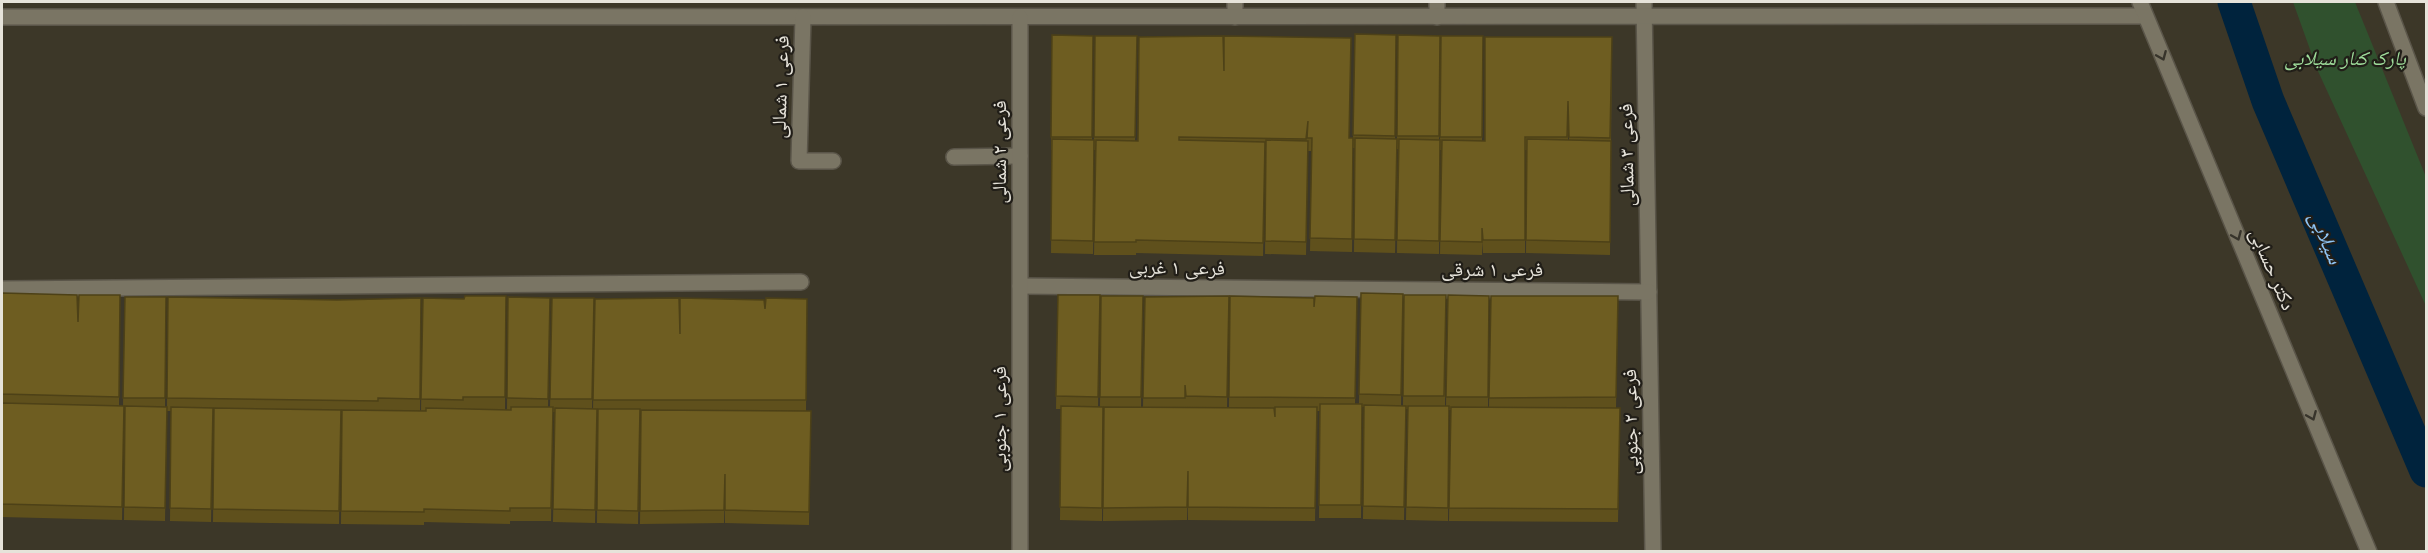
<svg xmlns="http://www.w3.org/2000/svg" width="2428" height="553" viewBox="0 0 2428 553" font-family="Merriweather,'Noto Naskh Arabic',serif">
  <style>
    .green { fill: #30512e }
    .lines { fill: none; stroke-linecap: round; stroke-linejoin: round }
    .canal { stroke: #00233d; stroke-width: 33 }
    .street-casing { stroke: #5a5549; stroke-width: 18 }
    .secondary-casing { stroke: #5a5549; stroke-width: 18 }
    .street { stroke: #7a7564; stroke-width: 15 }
    .secondary { stroke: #7a7564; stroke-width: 15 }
    .wall { fill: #5f501c; fill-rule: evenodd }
    .building { fill: #6e5d21; stroke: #4d4117; stroke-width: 1.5 }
    .oneway { stroke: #37342b }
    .labels { text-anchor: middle; stroke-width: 4.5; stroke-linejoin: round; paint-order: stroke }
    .park-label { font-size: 20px; font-style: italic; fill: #9edc9a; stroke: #211e18 }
    .street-label { font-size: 20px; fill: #e6e3da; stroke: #211e18 }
    .water-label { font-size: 21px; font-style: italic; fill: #8fc5f5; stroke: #211e18 }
  </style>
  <rect width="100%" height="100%" fill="#3c3728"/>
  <!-- green -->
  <path class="green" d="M2293,2H2355L2426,177V306L2317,69Z"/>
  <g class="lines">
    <!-- canal -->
    <path class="canal" d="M2234,2L2268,101L2426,471"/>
    <!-- street casing -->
    <g class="street-casing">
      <g id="street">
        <path d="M1235,2V17"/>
        <path d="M1437,2V17"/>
        <path d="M1644,2L1653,552"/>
        <path d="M2,17L2145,16"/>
        <path d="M803,17L799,161H833"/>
        <path d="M954,157L1020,156"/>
        <path d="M1020,286L1649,292"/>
        <path d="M2,289L801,282"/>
        <path d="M1020,552V17"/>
      </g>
    </g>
    <!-- secondary casing -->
    <g class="secondary-casing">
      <g id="secondary">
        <path d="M2140,2L2369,552"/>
        <path d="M2386,2L2426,108"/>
      </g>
    </g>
    <!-- street -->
    <use href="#street" class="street"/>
    <!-- secondary -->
    <use href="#secondary" class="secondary"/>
  </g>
  <!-- wall -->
  <g class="wall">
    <path d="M1355,34L1396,35L1395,139H1397L1398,35L1440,36L1439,140H1440L1441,36H1483L1482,141H1485L1612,37L1610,255L1526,253L1527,150H1525V253H1483L1482,241V255L1440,254L1442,150H1440L1439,254L1397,253L1398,149H1397L1395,253L1354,252L1355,148H1353L1352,252L1310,251L1312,151H1308L1306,255L1265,254L1266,151H1265L1263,256L1136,253V255H1094L1096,150H1094L1093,254L1051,253L1052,150H1051V137L1093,36L1092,140H1094L1095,36H1137L1135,141H1138L1224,71L1350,138H1353ZM1568,114L1569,140H1568Z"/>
    <path d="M2,293L78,322L120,295L119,406H123L125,297H166L165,407H167L168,297L337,300L421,298L420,411H421L423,298L464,299L506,296L505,410H507L508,297L550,298L548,407H550L552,298H594L592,409H593L595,299L680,334L765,309L807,299L806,411H811L809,525L725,523V487L724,523L640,524L641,413H640L638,524L597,523L598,413H597L595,523L553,522L555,412H553L551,521H510V524L424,522V525L341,524L342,414H341L339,524L213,522L214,411H213L211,522L170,521L171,411H167L165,521L124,520L125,411H124L122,520L2,517Z"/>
    <path d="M1361,293L1403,294L1401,406H1403L1404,295H1446L1445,406H1446L1448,295L1489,296L1488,407H1489L1491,296H1618L1616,408H1620L1618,522L1449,521L1451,410H1449L1448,521L1406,520L1408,409H1406L1404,520L1363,519L1364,407H1362L1361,518H1319L1320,411H1317L1315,521L1188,520V484L1187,520L1103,521L1104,410H1103L1102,521L1060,520L1061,409H1056L1058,295H1100L1098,407H1100L1101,296H1143L1141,407H1143L1145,297L1229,296L1227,408H1229L1230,296L1314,307L1357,297L1355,404H1359Z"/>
  </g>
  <!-- building -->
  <g class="building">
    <path d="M1355,34L1396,35L1395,136L1353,135Z"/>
    <path d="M1052,35L1093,36L1092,137H1051Z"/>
    <path d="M1398,35L1440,36L1439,136H1397Z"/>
    <path d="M1095,36H1137L1135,137H1094Z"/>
    <path d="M1223,36L1224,71V36L1351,38L1349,138H1353L1352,239L1310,238L1312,138H1307L1308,121L1306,139L1179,137V140L1265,142L1263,243L1136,240V242H1094L1096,140L1138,141L1139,37Z"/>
    <path d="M1441,36H1483L1482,137H1440Z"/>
    <path d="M1485,37H1612L1610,138L1569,137L1568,101L1567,137H1525V240H1483L1482,228V242L1440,241L1442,140L1485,141Z"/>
    <path d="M1355,138L1397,139L1395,240L1354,239Z"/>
    <path d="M1052,139L1094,140L1093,241L1051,240Z"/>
    <path d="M1399,139L1440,140L1439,241L1397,240Z"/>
    <path d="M1527,139L1611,141L1610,242L1526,240Z"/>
    <path d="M1266,140L1308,141L1306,242L1265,241Z"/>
    <path d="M2,293L77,295L78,322L79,295H120L119,397L2,394Z"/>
    <path d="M1361,293L1403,294L1401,395L1359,394Z"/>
    <path d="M1058,295H1100L1098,397L1056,396Z"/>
    <path d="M1404,295H1446L1444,396H1403Z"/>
    <path d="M1448,295L1489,296L1488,397H1446Z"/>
    <path d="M465,296H506L505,397H463V400L421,399L423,298L464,299Z"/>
    <path d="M1101,296H1143L1141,397H1100Z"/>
    <path d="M1229,296L1227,397L1186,396L1185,385V398H1143L1145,297Z"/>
    <path d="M1230,296L1314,298V307L1315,296L1357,297L1355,398L1229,397Z"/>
    <path d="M1491,296H1618L1616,397L1489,398Z"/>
    <path d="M125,297H166L165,398H123Z"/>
    <path d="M168,297L337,300L421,298L420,399L378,398V401L167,398Z"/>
    <path d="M508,297L550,298L548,399L507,398Z"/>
    <path d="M552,298H594L592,399H550Z"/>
    <path d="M679,298L680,334V298L764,300L765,309L766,298L807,299L806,400H593L595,299Z"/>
    <path d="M2,403L124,406L122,507L2,504Z"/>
    <path d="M1320,404H1362L1361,505H1319Z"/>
    <path d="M1364,405L1406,406L1404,507L1363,506Z"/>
    <path d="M125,406L167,407L165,508L124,507Z"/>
    <path d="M1061,406L1103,407L1102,508L1060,507Z"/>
    <path d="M1408,406H1449L1448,508L1406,507Z"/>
    <path d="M171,407L213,408L211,509L170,508Z"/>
    <path d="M511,407H553L551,508H510V511L424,509V512L341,511L342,410L426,411V408L511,410Z"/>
    <path d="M1104,407L1274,408L1275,417V407H1317L1315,508L1188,507V471L1187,507L1103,508Z"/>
    <path d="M1451,407L1620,408L1618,509L1449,508Z"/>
    <path d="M214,408L341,410L339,511L213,509Z"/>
    <path d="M555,408L597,409L595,510L553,509Z"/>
    <path d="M598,409H640L638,511L597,510Z"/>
    <path d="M641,410L811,411L809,512L725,510V474L724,510L640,511Z"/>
  </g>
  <!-- one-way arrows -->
  <defs><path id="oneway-chevron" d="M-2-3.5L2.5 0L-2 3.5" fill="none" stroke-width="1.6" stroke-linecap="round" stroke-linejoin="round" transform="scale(1.5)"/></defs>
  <g class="oneway">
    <use href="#oneway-chevron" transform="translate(2162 56) rotate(67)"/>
    <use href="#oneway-chevron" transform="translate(2237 236) rotate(67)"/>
    <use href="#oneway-chevron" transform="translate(2312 416) rotate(67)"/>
  </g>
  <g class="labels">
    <!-- park labels -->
    <g class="park-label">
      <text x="2345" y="65">پارک کنار سیلابی</text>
    </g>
    <!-- street labels -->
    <g class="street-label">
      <text transform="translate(780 87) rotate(-88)" y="7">فرعی ۱ شمالی</text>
      <text transform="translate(999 152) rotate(-90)" y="7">فرعی ۲ شمالی</text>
      <text transform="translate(1626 155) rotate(-91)" y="7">فرعی ۳ شمالی</text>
      <text transform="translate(1177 267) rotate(1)" y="7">فرعی ۱ غربی</text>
      <text x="1492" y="276">فرعی ۱ شرقی</text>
      <text transform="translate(2273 269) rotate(67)" y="7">دکتر حسابی</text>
      <text transform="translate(999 419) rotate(-90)" y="7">فرعی ۱ جنوبی</text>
      <text transform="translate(1630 422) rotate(-91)" y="7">فرعی ۲ جنوبی</text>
    </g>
    <!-- water labels -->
    <g class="water-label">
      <text transform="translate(2326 238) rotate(67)" y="7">سیلابی</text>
    </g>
  </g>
  <!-- border -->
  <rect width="2428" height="553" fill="none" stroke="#e6e3da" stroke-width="6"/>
</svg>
